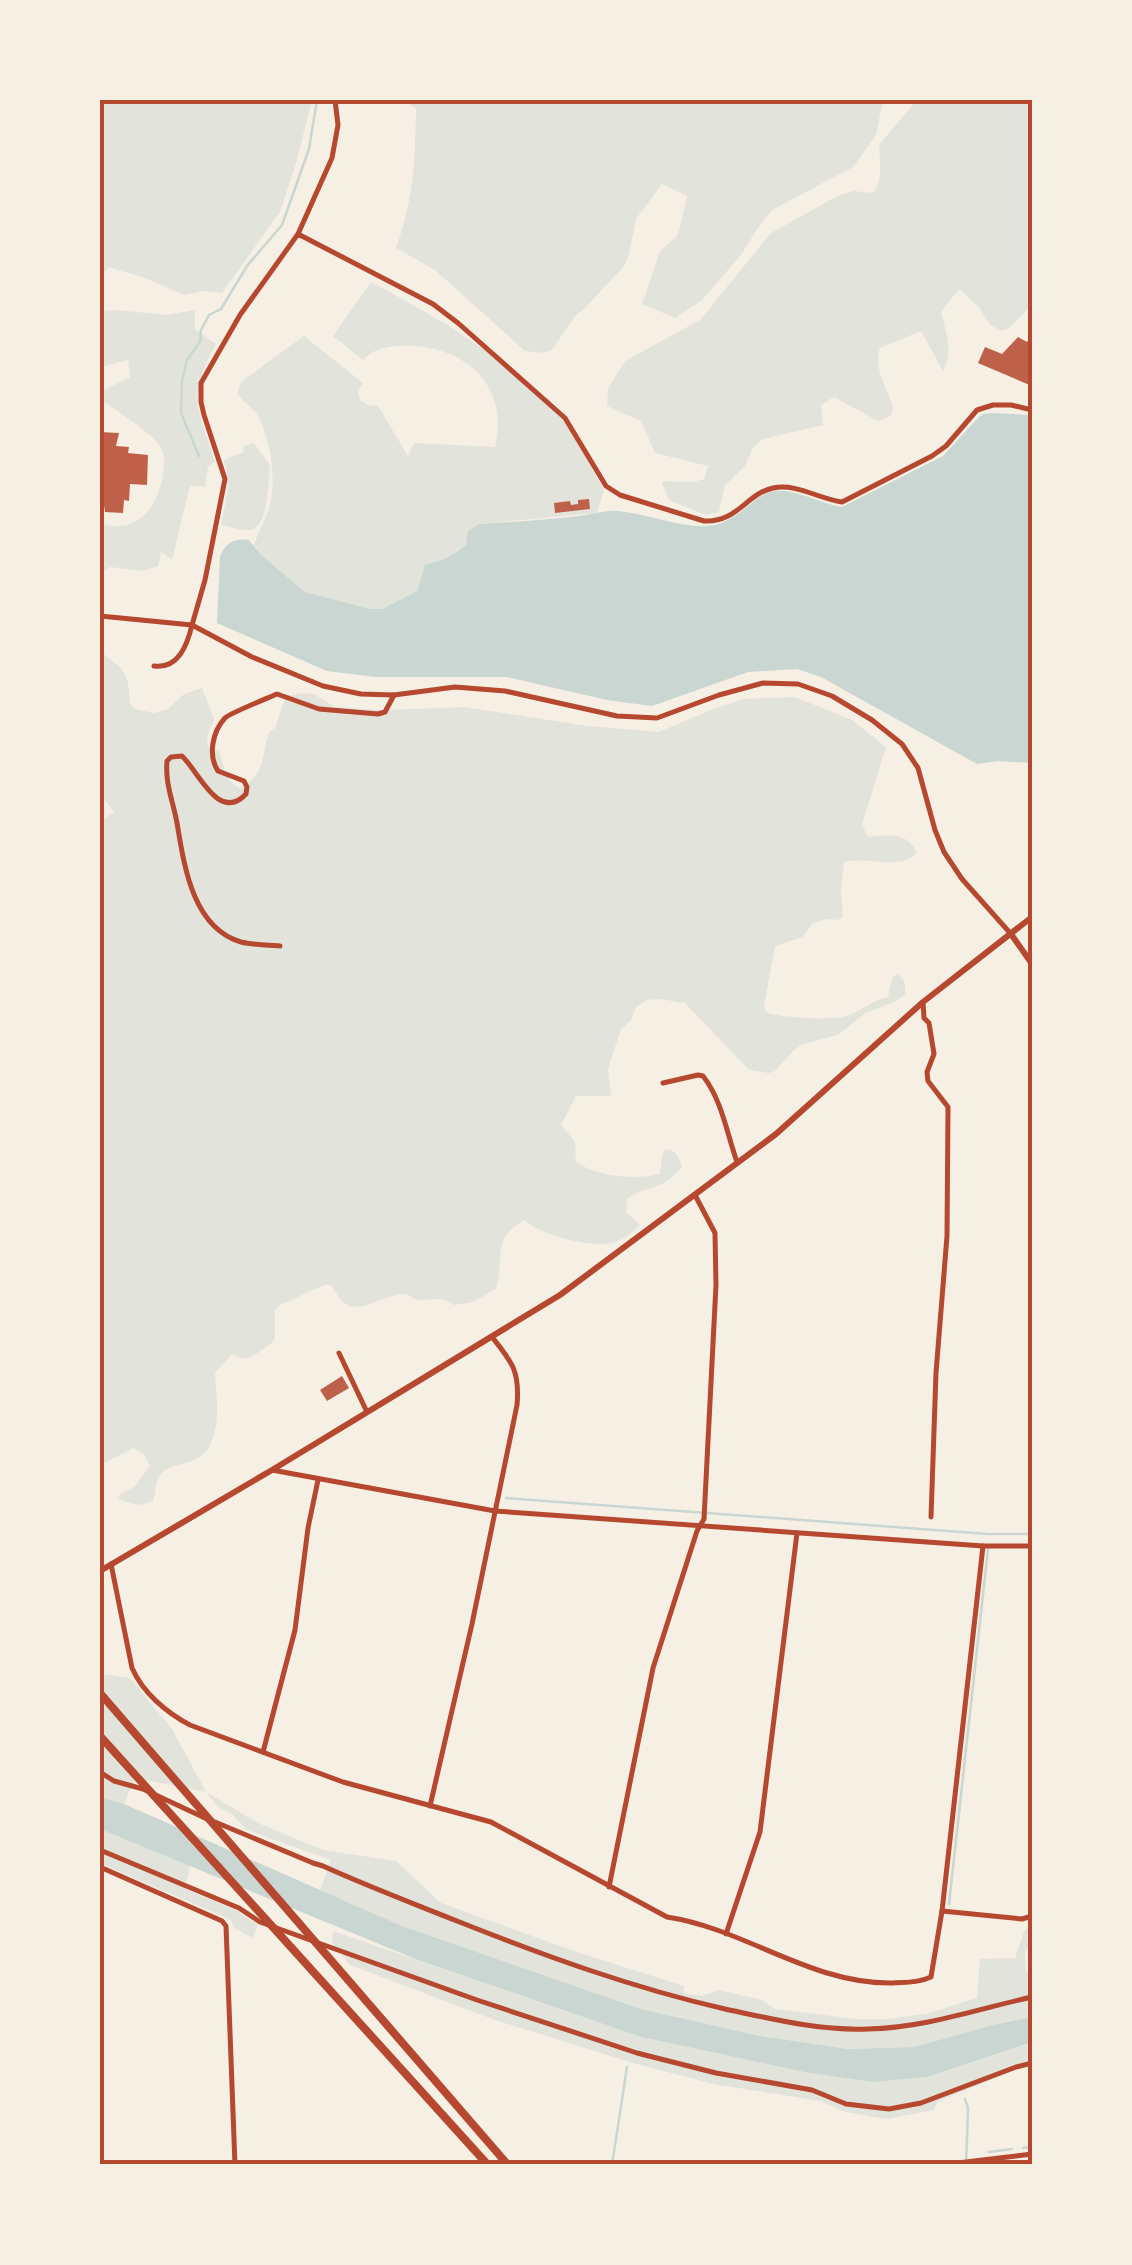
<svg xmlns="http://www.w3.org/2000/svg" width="1132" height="2265" viewBox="0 0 1132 2265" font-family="Literata,serif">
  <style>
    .green { fill: #e2e4dc }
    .water { fill: #c9d6d2 }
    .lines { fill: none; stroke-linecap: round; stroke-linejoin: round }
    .stream { stroke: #c9d6d2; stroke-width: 2.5 }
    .building { fill: #bf614a }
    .minor { stroke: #b5482f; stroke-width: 5 }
    .tertiary { stroke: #b5482f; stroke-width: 5 }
    .secondary { stroke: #b5482f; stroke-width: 6 }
    .motorway { stroke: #b5482f; stroke-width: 8 }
    .neatline { fill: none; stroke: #b5482f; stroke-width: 4 }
  </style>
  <rect width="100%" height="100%" fill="#f6efe4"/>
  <!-- green -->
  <g class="green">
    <path d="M100,100H312L297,160L280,212L222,293L204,291L184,295L145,278L108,267L100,280Z"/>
    <path d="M409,100H883L876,135L853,167L772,210L759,226L741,255L702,300L675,318L642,304L660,251L678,235L687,196L662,184L636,219L629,255L623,267L585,308L575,316L552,350L544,353L525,351L435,270L396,248C414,198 415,162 416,109L410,105Z"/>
    <path d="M917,100H1032V305L1008,329L1001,331L990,325L979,307L959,289L941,312C946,333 954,351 943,371L921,331L880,348C871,374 898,402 892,413C890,418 883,419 878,421L834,397L821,405L823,425L763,439L753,447L745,466L725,485L719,512L706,515L669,500L661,481L693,482L704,479L708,466L655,453L641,421L607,406L608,389L625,361L700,320L771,233L839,195L854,191L873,193C883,181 880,161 879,145Z"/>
    <path d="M371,282C438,317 510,360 560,417C576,435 591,468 604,490L597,513L479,524C473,531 469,540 465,546C456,558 438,562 425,566L417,591L382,609H371L305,592L261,555L254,545C258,532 265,521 269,508C277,483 271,439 258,416C252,406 242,403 237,393L241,382L304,336L363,383L358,391L360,400L368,405L378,406L408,456L414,443L495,447C511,383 460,342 399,346C385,347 373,349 363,360L333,336Z"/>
    <path d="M117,310L166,315L195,310V329L216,344C186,397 198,408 215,462L208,467L205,487L190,485L172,560L161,552L158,566L143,571L110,567L100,574V523C137,536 159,507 163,473C164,465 165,456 162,449C155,435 114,409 100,399V392L130,377L128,360L100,367V311Z"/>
    <path d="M254,443L270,465C269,479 268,522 254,529C246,533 229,526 221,525L229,485L224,460L244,452L243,446Z"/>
    <path d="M100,651C126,672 128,670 130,704L135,709L154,713L168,709L184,694L202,688L214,719L207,738L210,753L219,750C223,764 225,782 240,788C267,774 260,756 270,731L275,728L284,701L288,696L301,693L314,694L335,707L383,710L465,707L588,726L659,732L713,709L744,699L795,697L852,720L886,747L862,825L868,837C890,835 906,831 917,853C899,871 868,856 844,862L841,889L843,916L838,920L825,919L812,924L803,937L775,946L764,1006L766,1012C781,1018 825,1020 842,1017C859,1014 871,1000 888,997L892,979L896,974C906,978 905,985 905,995L894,1002L864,1014L838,1035L803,1044L794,1050L775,1071L769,1073L749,1070L685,1003L660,999L647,1000L636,1007L631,1020L621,1029L608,1069L611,1096H576L561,1125L575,1142L576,1162C598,1177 634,1180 660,1174L662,1155L665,1149C677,1150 679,1158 682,1167C662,1192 648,1184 627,1199L626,1212L640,1225C632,1232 623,1241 612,1243C592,1248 538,1235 525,1220C491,1237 505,1259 496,1289L473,1302L454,1305L443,1299L417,1300L406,1294H398L364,1306L351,1307L341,1301L331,1285H324L280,1305L275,1310V1337L272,1343L250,1358L243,1359L232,1354L215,1373C217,1403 225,1454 186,1463C175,1466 164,1467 158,1478C155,1485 156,1494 153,1501L140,1505L122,1501L118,1496L135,1486L150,1466L144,1454L133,1448L100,1465V823L114,812L100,793Z"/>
    <path d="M100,1672L102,1674L130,1678L172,1729L206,1792L258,1823L323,1850L396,1861L441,1903L574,1951L684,1986V1993L702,1996L719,1990L762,2000L775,2009L856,2019H889L929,2013L977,1998L980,1959L1015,1958L1024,1931L1032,1924V1938L1025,1953L1026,1973H1032V2017L993,2025L914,2047L848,2049L760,2036L641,2009L402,1926L320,1890L331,1860L247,1830L233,1815L218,1807L206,1792L135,1778L124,1804L100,1797Z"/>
    <path d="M100,1829L190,1866L185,1889L237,1911L258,1925L252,1938L233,1927L231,1920L100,1863Z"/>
    <path d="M333,1931L641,2037L809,2073L874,2082L927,2077L1032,2042V2065L1020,2068L937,2102L934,2110L886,2119L845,2112L820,2101L713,2084L633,2063L495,2020L350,1965L332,1942Z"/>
  </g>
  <!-- water -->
  <g class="water">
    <path d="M990,413L1032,415V763L998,761L977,764L821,677L797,669L748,672L652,706L607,700L507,677H376L327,671L217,623L220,556C226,543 234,538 249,540L261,555L305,592L371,609H382L417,591L425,565C441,561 453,556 466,545L468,531L479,524C512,522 546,520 579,516C591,515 605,510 617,511C647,513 677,528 708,526C738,524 754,493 775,491C798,489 820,504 842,507L943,456L977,419L983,414Z"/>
    <path d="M100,1797L124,1804L402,1926L641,2009L760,2036L848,2049L914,2047L993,2025L1032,2017V2042L927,2077L874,2082L809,2073L641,2037L418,1960L100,1829Z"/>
  </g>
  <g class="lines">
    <!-- stream -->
    <g class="stream">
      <path d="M199,456L181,413L182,381L187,360L200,342L201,330L209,315L221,309L247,266L282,225L309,149L317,100"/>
      <path d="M506,1498L988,1534H1032"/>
      <path d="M949,1904L988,1549"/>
      <path d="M965,2099L968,2108L966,2165"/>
      <path d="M1023,2148L1032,2147"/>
      <path d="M989,2152L1012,2149"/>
      <path d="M612,2165L627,2067"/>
    </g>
  </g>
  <!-- building -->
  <g class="building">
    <path d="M1032,332V386L978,363L985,347L1002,354L1018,337L1027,342Z"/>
    <path d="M100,432L119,433L116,446L129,447L128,453L148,455L147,485L130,484L129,501L124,500L123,513L105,512L103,499H100Z"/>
    <path d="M589,499L590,509L555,513L554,503L570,501L571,505L578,504V500Z"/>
    <path d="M342,1376L349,1388L327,1401L320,1390Z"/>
  </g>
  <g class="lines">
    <!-- minor -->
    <g class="minor">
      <path d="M298,234L332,158L338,125L335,100"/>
      <path d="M154,666C178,669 187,646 192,625"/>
      <path d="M280,946C268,945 253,945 241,942C192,928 184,864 177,823C173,801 165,784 167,761L171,757L182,756C199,772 219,823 246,794L247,787L244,781L218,771C208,756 212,732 225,718C230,713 268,698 277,694L319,709L378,714L385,712L394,695"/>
      <path d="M923,1002L924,1018L929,1023L934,1054L927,1072L928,1081L948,1107L947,1236L936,1373L931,1517"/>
      <path d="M663,1083L698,1075L703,1076C722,1100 727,1134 737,1162"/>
      <path d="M339,1353L367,1412"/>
      <path d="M272,1470L495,1511L983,1546H1032"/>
      <path d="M111,1564L132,1668C143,1693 167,1713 190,1725L343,1782L491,1822L667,1917C746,1929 810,1984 892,1983C906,1982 918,1983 931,1977L942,1911L1022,1919L1032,1916"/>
      <path d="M263,1752L295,1630L308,1528L318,1480"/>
      <path d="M100,1772L114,1781L143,1789L205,1818"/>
      <path d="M430,1806L472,1624L517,1405C520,1371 512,1362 492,1337"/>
      <path d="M215,1822L313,1863L323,1866C367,1886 412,1903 457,1921C545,1956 633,1988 725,2009C772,2019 820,2031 868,2029C924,2028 978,2009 1032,1997"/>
      <path d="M100,1850L239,1908L260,1922L477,2000L637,2053L716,2073L812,2090L846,2104L889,2109L921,2103L1016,2067L1032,2063"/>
      <path d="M100,1867L222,1921L226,1926L235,2165"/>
      <path d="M609,1887L653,1668L697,1531L704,1519L716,1285L715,1233L695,1195"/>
      <path d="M942,1911L983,1546"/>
      <path d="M726,1934L760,1832L797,1533"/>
      <path d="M941,2165L1032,2154"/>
    </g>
    <!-- tertiary -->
    <g class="tertiary">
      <path d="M100,616L192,625L252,657L323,686L361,694L394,695L455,687L505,691L617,716L657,718L719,695L763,683L798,684L832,696L872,720L902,744L918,768L935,830L944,852L962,879L1011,934"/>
      <path d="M192,625L205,580L225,479L204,415L201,402V383L240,315L298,234L433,304L458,323L565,418L606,486L620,495L704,521C737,523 746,494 773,488C796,483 819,499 842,502L932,456L946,446L977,410L993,405H1011L1032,410"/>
    </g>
    <!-- secondary -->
    <g class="secondary">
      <path d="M1011,934L1032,964"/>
      <path d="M100,1571L272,1470L560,1295L776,1134L923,1002L1032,917"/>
    </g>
    <!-- motorway -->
    <g class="motorway">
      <path d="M100,1693L508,2165"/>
      <path d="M100,1736L488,2165"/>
    </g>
  </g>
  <!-- border -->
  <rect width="1132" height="2265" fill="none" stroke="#f6efe4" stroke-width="205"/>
  <rect x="102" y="102" width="928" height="2060" class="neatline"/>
</svg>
